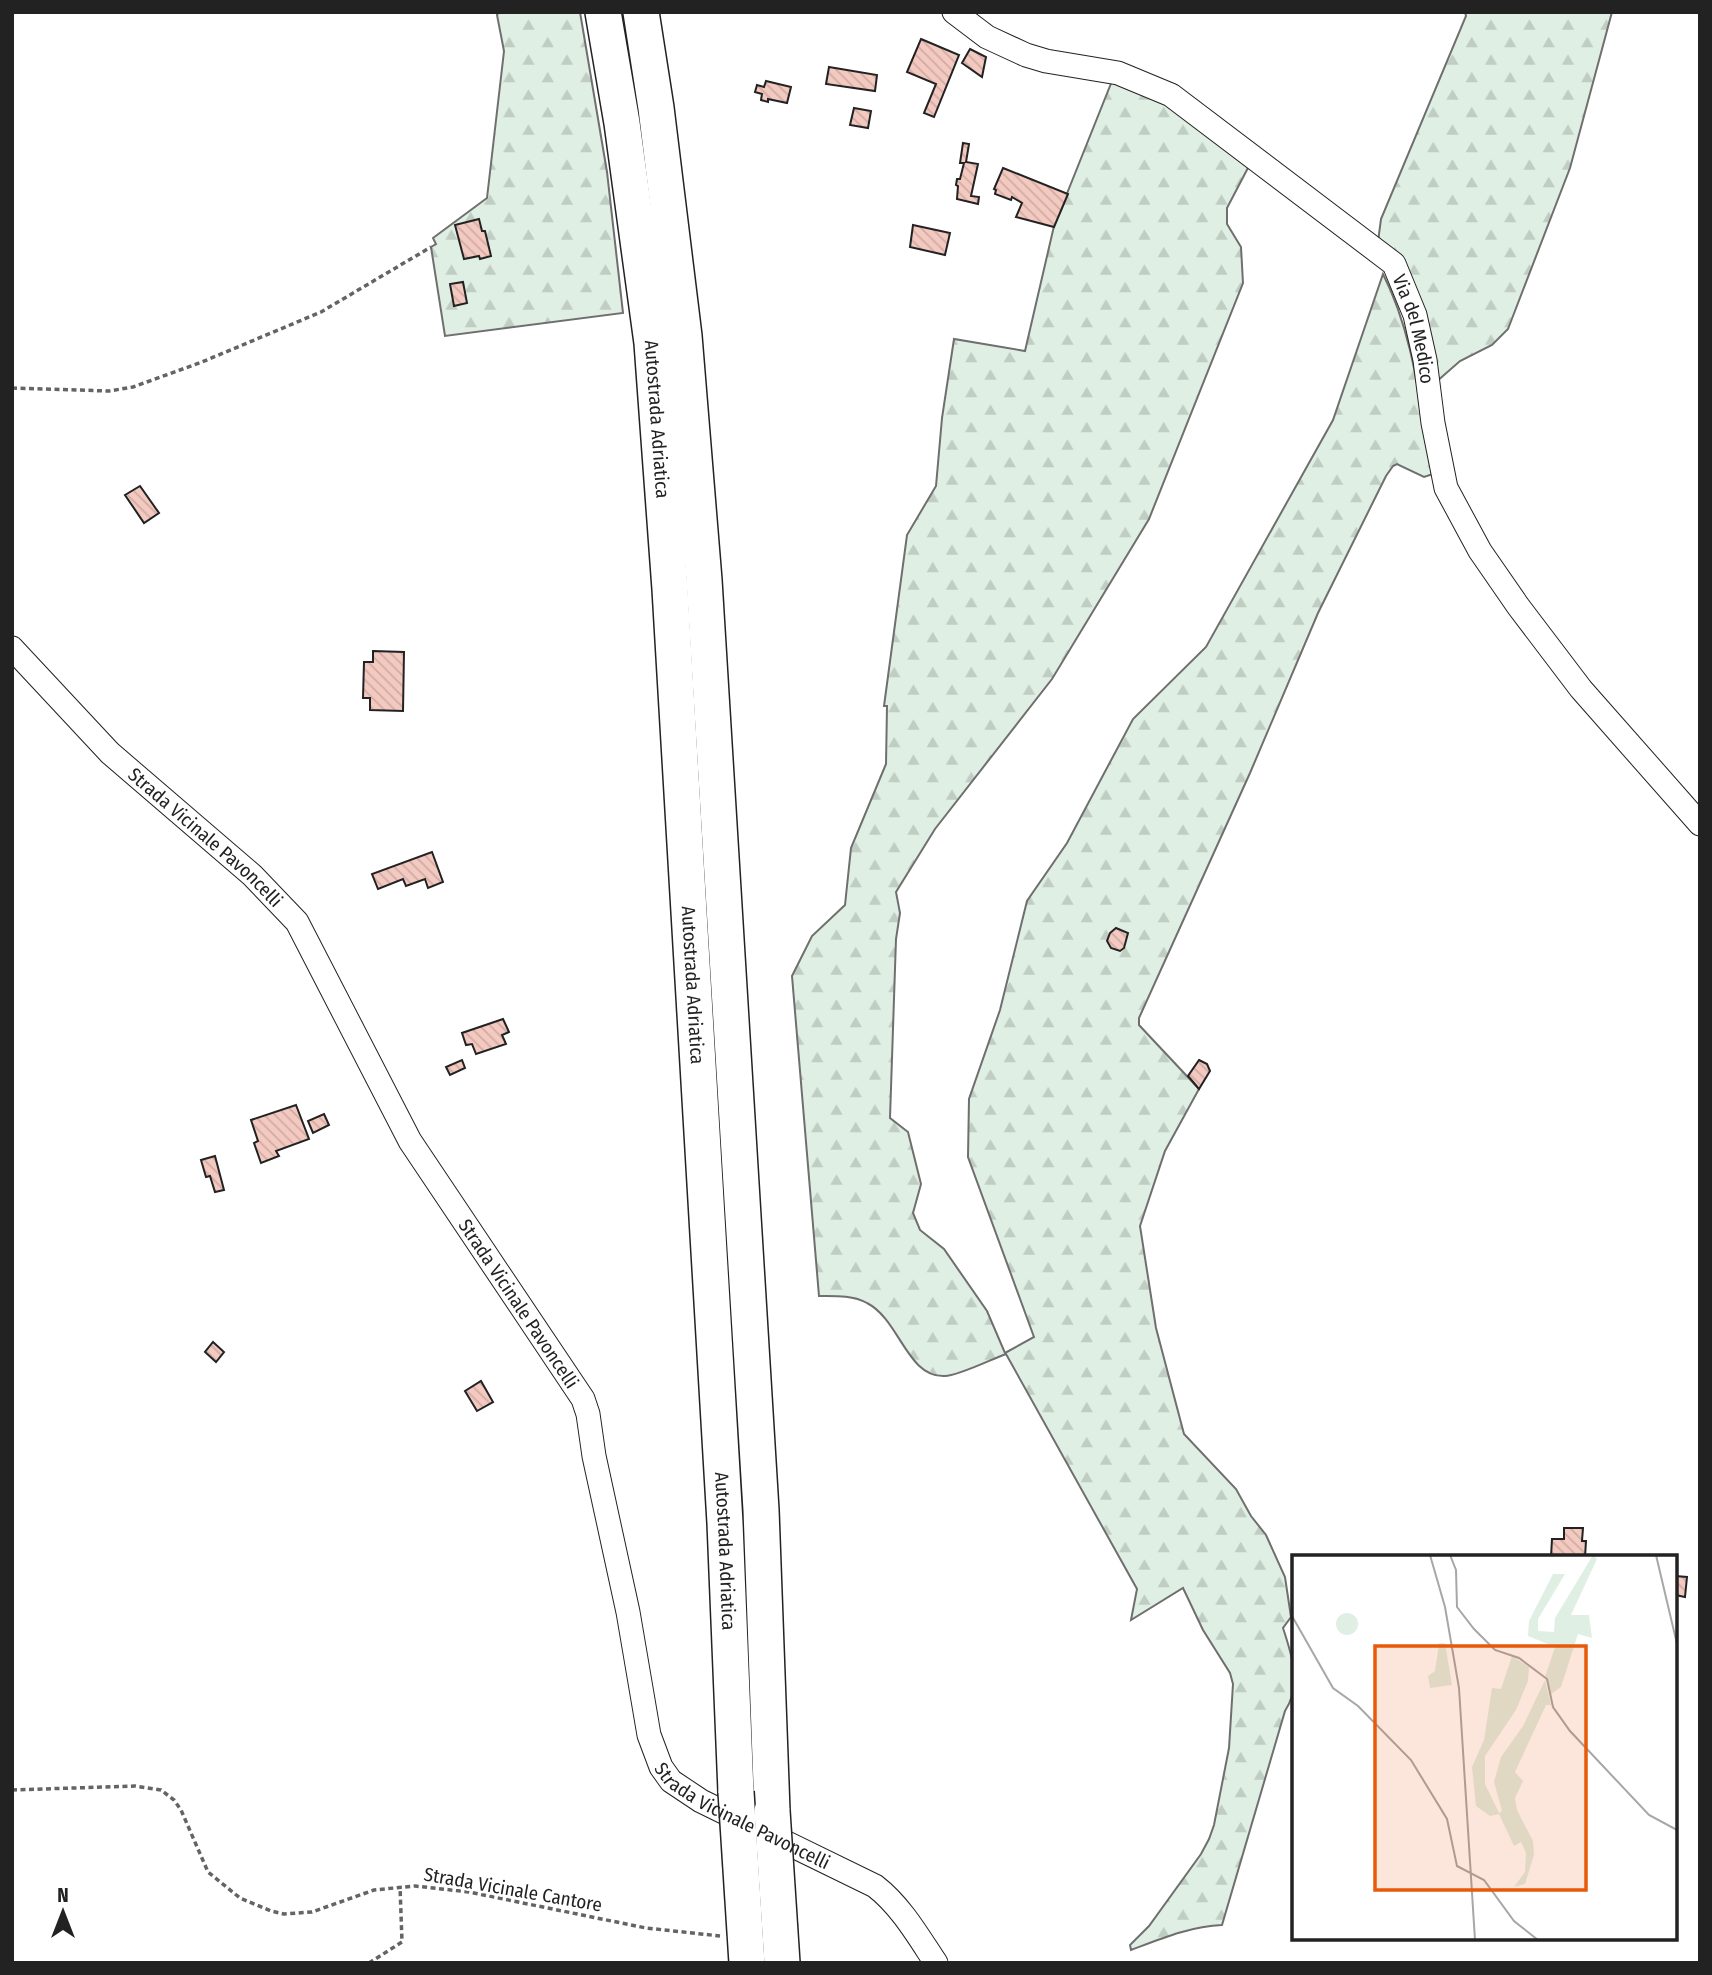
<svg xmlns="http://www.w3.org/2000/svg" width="1712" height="1975" viewBox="0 0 1712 1975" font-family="'Fira Sans Condensed',sans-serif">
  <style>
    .forest { fill: url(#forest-firs); stroke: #6f6f6f; stroke-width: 2 }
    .building { fill: url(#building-back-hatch); stroke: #222; stroke-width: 2 }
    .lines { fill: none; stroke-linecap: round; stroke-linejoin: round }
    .minor-casing { stroke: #222; stroke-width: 25 }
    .highway-casing { stroke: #222; stroke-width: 38 }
    .path { stroke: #646464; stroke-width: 3.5; stroke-dasharray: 5 3.5; stroke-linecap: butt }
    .minor { stroke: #fff; stroke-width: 23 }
    .highway { stroke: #fff; stroke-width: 35 }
    .highway-bridge-casing { stroke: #222; stroke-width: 38; stroke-linecap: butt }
    .highway-bridge { stroke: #fff; stroke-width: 35 }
    .labels { text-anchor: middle; stroke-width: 5; stroke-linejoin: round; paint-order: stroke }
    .street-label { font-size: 19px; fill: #222; stroke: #fff }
    .inset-road { fill: none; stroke: #a7a7a7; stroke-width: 2 }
    .view { fill: #e8590c; fill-opacity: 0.15; stroke: #e8590c; stroke-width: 3.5 }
    .inset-edge { fill: none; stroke: #222; stroke-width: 3.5 }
  </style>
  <defs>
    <pattern id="forest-firs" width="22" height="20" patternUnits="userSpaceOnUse" patternTransform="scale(1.75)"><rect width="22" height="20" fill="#e0efe3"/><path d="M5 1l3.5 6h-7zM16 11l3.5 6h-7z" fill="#c0cdc2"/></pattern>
    <pattern id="building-back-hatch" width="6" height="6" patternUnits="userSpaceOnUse" patternTransform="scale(1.75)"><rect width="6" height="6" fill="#f3c9c0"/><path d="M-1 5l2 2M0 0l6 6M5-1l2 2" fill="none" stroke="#d0aca5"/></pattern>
  </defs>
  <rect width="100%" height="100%" fill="#fff"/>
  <!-- forest -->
  <g class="forest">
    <path d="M499,12H580L607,172L623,313L445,336L431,247L436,244L433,238L487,198L504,51L497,15Z"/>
    <path d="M1465,12H1612L1570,168L1508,329L1492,345L1460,361L1428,389L1419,339L1377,249L1381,219L1466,16Z"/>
    <path d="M1112,81L1155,97L1250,164L1227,208V224L1241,247L1243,283L1149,519L1052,679L935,829L896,892L900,913L896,939L890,1118L908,1132L921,1184L913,1213L920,1230L944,1249L987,1311L1005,1353L1034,1337L968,1157L969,1099L1000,1010L1027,901L1067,843L1133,719L1206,647L1333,420L1383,274C1414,335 1420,406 1433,474L1424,477L1397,464L1393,466L1386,476L1318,613L1250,773L1139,1018V1025L1199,1089L1165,1151L1140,1226L1156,1328L1184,1434L1236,1489L1251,1516L1266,1535L1285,1577L1291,1617L1283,1628C1292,1655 1302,1685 1285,1711L1222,1925C1191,1926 1160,1939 1131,1950L1130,1945L1149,1926L1201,1854L1209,1839L1214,1825L1229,1748L1233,1684L1230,1673L1203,1630L1183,1588L1131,1620L1137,1589L1006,1354C992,1359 958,1376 945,1376C907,1378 900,1320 867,1303C853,1295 834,1296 819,1296L792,976L812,936L845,905L851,848L886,764L887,706H884L907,535L936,486L942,418L954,339L1025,351L1054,226Z"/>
  </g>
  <!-- building -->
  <g class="building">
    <path d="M921,39L959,55L934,117L924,113L936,84L907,72Z"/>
    <path d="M970,49L986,57L982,77L962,63Z"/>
    <path d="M829,67L877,75L875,91L826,84Z"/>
    <path d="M766,81L791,87L787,103L768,99V102L761,100L762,94L755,92L757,85L764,87Z"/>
    <path d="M854,108L871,111L868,128L850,125Z"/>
    <path d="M963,143L969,144L966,162L978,164L971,196L979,197L978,204L957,199L958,186L956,185L957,179H960L964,163H960Z"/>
    <path d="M1003,168L1068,194L1054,227L1016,217L1022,203L1012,197L1011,200L995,194L996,190L994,189Z"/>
    <path d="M479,219L482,231H485L491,256L480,259L479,256L464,259L455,225Z"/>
    <path d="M913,225L950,233L945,255L910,247Z"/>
    <path d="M463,282L467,303L454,306L450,284Z"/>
    <path d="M140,486L159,513L144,523L125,495Z"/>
    <path d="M373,651L404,652L403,711L370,710V698H363L364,662H373Z"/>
    <path d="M432,852L443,882L428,888L425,879L406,886L403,879L378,889L372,874Z"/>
    <path d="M1116,928L1128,933L1124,948L1120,951L1111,948L1107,941L1110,933Z"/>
    <path d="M503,1019L509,1032L502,1035L506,1044L476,1054L472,1044L466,1045L462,1033Z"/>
    <path d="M462,1060L465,1068L450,1075L446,1067Z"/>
    <path d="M1199,1060L1207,1064L1210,1071L1199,1089L1188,1076Z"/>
    <path d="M296,1105L309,1139L276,1151L279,1156L261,1163L254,1143L258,1141L251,1120Z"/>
    <path d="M324,1114L329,1125L313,1133L308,1121Z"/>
    <path d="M215,1156L224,1190L215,1192L210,1176L206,1177L201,1160Z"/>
    <path d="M213,1342L224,1352L216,1362L205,1352Z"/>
    <path d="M481,1381L493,1402L477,1411L465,1391Z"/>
    <path d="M1564,1528H1583L1582,1541H1586L1585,1557H1551L1552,1539H1564Z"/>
    <path d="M1675,1576L1687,1577L1685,1597L1675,1595Z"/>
  </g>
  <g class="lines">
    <!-- minor casing -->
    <g class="minor-casing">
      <g id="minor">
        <path id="s1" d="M954,12L987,37L1026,55L1046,61L1118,73L1171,95L1394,264L1415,315L1425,360L1433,423L1446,488L1480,551L1518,606L1581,689L1700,824"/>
        <path id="s2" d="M12,648L110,753L252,875L297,922L410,1141L583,1399L588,1414L594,1456L628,1612L649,1735L661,1767L671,1781L701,1801L875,1886C901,1906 918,1936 936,1963"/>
      </g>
    </g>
    <!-- highway casing -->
    <g class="highway-casing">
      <g id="highway">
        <path id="s3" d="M603,12L622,123L652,343L670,589L725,1523L736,1792"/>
        <path d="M641,12L656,108L684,336L704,580L761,1510L772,1811"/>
      </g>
    </g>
    <!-- path -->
    <g class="path">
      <path d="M12,388L109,391L133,387L202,362L321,312L431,247"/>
      <path d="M12,1790L135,1786L161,1790L174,1800L181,1810L208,1872L240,1898L271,1911L284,1914L312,1912L374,1890L415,1886L469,1892L646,1928L720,1936"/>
      <path d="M369,1963L402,1942L400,1886"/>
    </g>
    <!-- minor -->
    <use href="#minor" class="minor"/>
    <!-- highway -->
    <use href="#highway" class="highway"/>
    <!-- highway-bridge casing -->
    <g class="highway-bridge-casing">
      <g id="highway-bridge">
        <path d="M736,1792L747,1963"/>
        <path d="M772,1811L782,1963"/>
      </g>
    </g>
    <!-- highway-bridge -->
    <use href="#highway-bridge" class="highway-bridge"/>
  </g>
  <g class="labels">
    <!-- street labels -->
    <g class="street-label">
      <text dy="7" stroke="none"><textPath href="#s1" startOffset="584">Via del Medico</textPath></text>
      <text dy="7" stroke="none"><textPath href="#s3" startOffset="411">Autostrada Adriatica</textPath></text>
      <text dy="7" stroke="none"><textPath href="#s2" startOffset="271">Strada Vicinale Pavoncelli</textPath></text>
      <text dy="7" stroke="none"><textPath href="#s3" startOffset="978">Autostrada Adriatica</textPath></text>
      <text dy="7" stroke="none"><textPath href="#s2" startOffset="838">Strada Vicinale Pavoncelli</textPath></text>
      <text dy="7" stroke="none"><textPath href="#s3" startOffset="1545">Autostrada Adriatica</textPath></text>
      <text dy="7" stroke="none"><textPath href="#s2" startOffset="1426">Strada Vicinale Pavoncelli</textPath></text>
      <text transform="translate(513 1889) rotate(10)" y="7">Strada Vicinale Cantore</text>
    </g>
  </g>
  <!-- overview -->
  <g transform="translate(1292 1555)">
    <rect width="385" height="385" fill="#fff"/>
    <path d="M301,0L305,4L279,60H297L300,83L286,79L269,132L259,139L253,122L263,92L236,81L237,66L261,19H273L246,64V76L262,77L263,63ZM44 69a11 11 0 1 1 22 0a11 11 0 1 1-22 0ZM147,88H153L160,130L138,133L136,121L143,116ZM220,101L237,112L236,126L224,155L193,201V229L207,258L210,256L202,227L209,202L231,171L253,125L259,150H254L223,217L231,226L223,243L225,255L241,286L242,300L233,329L222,332L233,317L234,298L229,287L222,291L207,259L198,261L184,251L180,212L192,185L200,133L209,134Z" fill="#e0efe3"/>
    <path class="inset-road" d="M138,0L153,52L167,133L183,385M158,0L164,15L165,52L182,74L203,95L227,103L255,124L261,152L278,176L357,260L385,275M364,0L385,89M0,61L41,133L66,151L119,205L155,264L165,311L192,325L222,366L246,385"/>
    <path class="view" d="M83,91H294V335H83Z"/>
    <rect width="385" height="385" class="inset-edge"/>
  </g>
  <!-- border -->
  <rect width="1712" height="1975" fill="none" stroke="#222222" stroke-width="28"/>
  <!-- north arrow -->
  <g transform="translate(63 1912)" stroke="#ffffff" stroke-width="5" paint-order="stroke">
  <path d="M0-5L12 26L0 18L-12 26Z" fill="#222222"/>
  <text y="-10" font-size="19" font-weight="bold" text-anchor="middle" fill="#222222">N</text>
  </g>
</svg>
